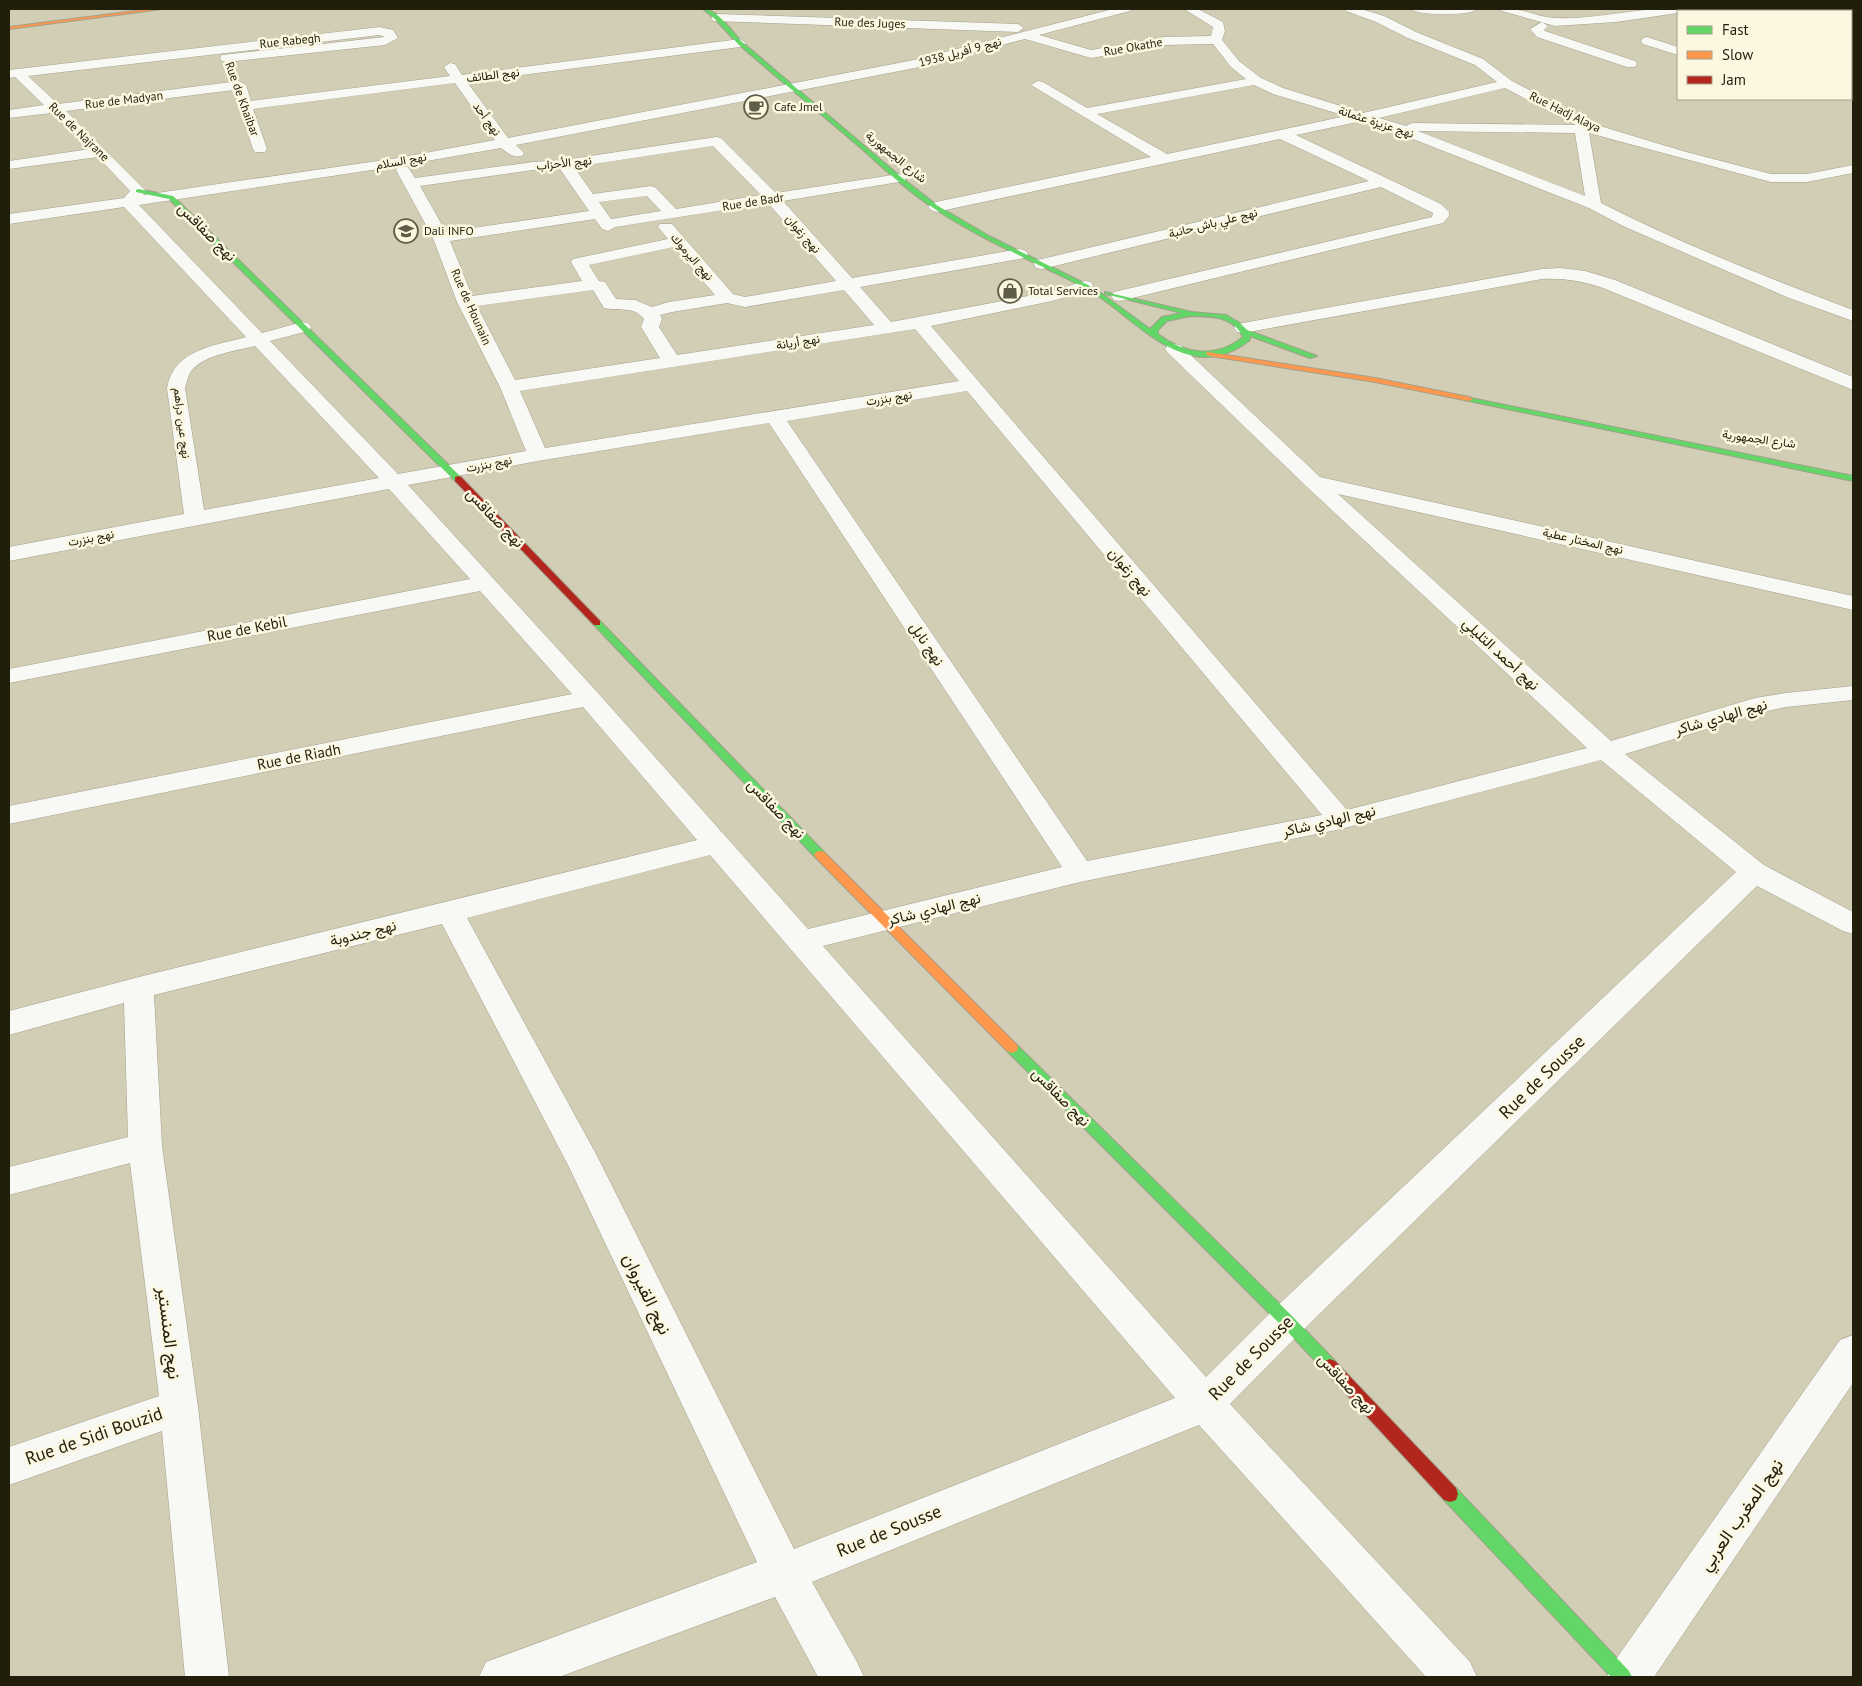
<svg xmlns="http://www.w3.org/2000/svg" width="1862" height="1686" viewBox="0 0 1862 1686" font-family="'PT Sans',Vazirmatn,sans-serif">
  <style>
    .lines { fill: none; stroke-linecap: round; stroke-linejoin: round }
    .street-casing { stroke: #a3a08c; stroke-width: 1 }
    .fast-casing { stroke: #a3a08c; stroke-width: 2 }
    .slow-casing { stroke: #a3a08c; stroke-width: 2 }
    .jam-casing { stroke: #a3a08c; stroke-width: 2 }
    .street { fill: #f8f8f4; fill-rule: evenodd }
    .fast { fill: #63d668; fill-rule: evenodd }
    .slow { fill: #ff974d; fill-rule: evenodd }
    .jam { fill: #b3261e; fill-rule: evenodd }
    .labels { text-anchor: middle; stroke-width: 5; stroke-linejoin: round; paint-order: stroke }
    .far-street-label { font-size: 12px; fill: #211e0c; stroke: #fbf7e0 }
    .far-poi-label { font-size: 12px; fill: #211e0c; stroke: #fbf7e0; text-anchor: start }
    .street-label { font-size: 15px; fill: #211e0c; stroke: #fbf7e0 }
    .near-street-label { font-size: 18px; fill: #211e0c; stroke: #fbf7e0 }
  </style>
  <rect width="100%" height="100%" fill="#d2ceb5"/>
  <g class="lines">
    <!-- street casing -->
    <g class="street-casing">
      <g id="street">
        <path d="M1113,9H1132L1130,11L1039,35L1091,50L1164,37L1211,36L1213,27L1184,9H1198L1223,22L1225,31L1222,40L1239,61L1261,78L1283,88L1363,113L1497,82L1475,65L1408,38L1376,22L1346,11L1344,9H1361L1384,16L1416,32L1483,59L1512,81L1600,126L1686,152L1771,174H1807L1853,165V173L1807,182H1771L1589,133L1601,203C1682,244 1768,278 1853,310V321L1789,298L1623,226L1589,208L1390,130L1362,121L1296,135L1441,204L1449,212V216L1443,223L1120,301L1114,300L1111,296L1114,292L1432,217L1433,213L1381,187L1042,269L1036,268L1034,264L1036,260L1042,259L1369,181L1280,139L936,212L931,210L928,207L931,204L936,202L1151,157L1031,85L1038,81L1043,82L1087,108L1246,79L1231,67L1213,44L1164,45L1091,58L1025,39L915,68L516,145L524,153L522,156C513,158 508,153 501,148L398,166L139,205L262,333L302,322L308,323L311,327L308,331L270,341L398,474L526,451L500,387L457,302L433,238L396,170L398,167H408L415,178L533,162L564,160L716,137L721,138L776,193L899,174L904,175L906,178L904,181L899,182L783,201L852,278L1020,249L1026,251L1028,254L1026,257L1020,259L860,287L891,322L1049,292L1085,281L1091,282L1093,286L1091,290L1052,301L931,326L1347,810L1587,748L1306,486L1168,353L1165,349L1168,345L1174,344L1180,345L1320,477L1853,596V610L1338,494L1611,741L1755,698L1786,693L1853,686V700L1786,707L1759,713L1625,754L1764,865L1853,912V934L1843,931L1757,886L1300,1333L1230,1404L1470,1662L1477,1677H1426L1199,1425L812,1582L857,1662L864,1677H818L775,1597L559,1677H479L486,1662L757,1562L569,1167L442,924L154,995L162,1146L198,1407L229,1677H185L162,1431L9,1485V1447L159,1396L130,1163L9,1195V1167L128,1137L124,1003L9,1035V1011L139,977L697,840L583,707L9,824V806L572,694L480,591L9,683V669L470,579L389,489L9,561V547L184,514L167,388C174,349 214,346 246,337L124,207L9,224V214L124,198L130,191L98,157L9,169V161L90,149L52,113L9,118V110L44,105L15,77L9,78V70L380,27L393,30L398,38L385,45L226,62L222,61L220,58L222,55L385,37L380,35L28,76L58,104L239,81L246,85L251,101L450,76L444,67L450,63L455,64L462,75L740,39L746,43L740,47L467,82L508,138L914,60ZM455,83L495,140L398,158L143,195L146,191L66,111L234,90L253,149L255,152H265L267,149L253,109ZM1254,85L1273,94L1346,116L1167,154L1097,114ZM1505,88L1576,125L1412,123L1406,126L1379,118ZM1418,131L1575,133L1585,196ZM713,146L761,195L676,209L656,188L651,186L593,194L574,167ZM560,169L589,211L446,232L420,186L533,170ZM647,196L661,211L611,219L599,202ZM768,203L836,281L745,297L733,294L672,224H660L658,227L668,239L573,259L571,262L582,281L472,296L450,241L595,219L602,229L608,231L615,227ZM674,247L715,295L669,302L652,307L635,300L616,299L605,282L599,281L589,265ZM593,290L604,308C618,311 635,306 644,319L641,327L660,358L515,380L477,306ZM844,290L874,325L677,355L659,327L662,319L660,315L672,312L727,303L745,307ZM915,329L959,381L545,448L520,391ZM255,346L379,478L204,510L185,388C187,382 188,375 192,370C206,354 236,351 255,346ZM967,391L1322,815L1087,861L787,421ZM769,423L1062,867L808,929L598,693L408,485L538,461ZM1601,760L1736,872L1274,1309L1206,1377L823,946L1080,882L1341,829ZM710,855L1175,1398L794,1549L596,1154L467,918Z"/>
        <path d="M1411,9H1478C1470,16 1419,16 1411,9Z"/>
        <path d="M1500,9C1523,7 1537,18 1557,18C1599,20 1642,6 1684,9L1678,13L1616,22L1555,26L1502,11Z"/>
        <path d="M1712,9H1731L1733,11H1714Z"/>
        <path d="M717,14L1018,24L1024,28L1018,32L713,21L711,18Z"/>
        <path d="M1542,22L1548,26L1544,30L1545,31L1635,61L1637,64L1635,67H1627L1537,37L1530,29Z"/>
        <path d="M1647,37L1678,47V55L1643,44L1641,41L1643,38Z"/>
        <path d="M1851,43L1853,44V52L1851,51Z"/>
        <path d="M1560,268L1585,271L1615,280L1853,377V390L1603,288C1582,281 1564,278 1542,279L1243,333L1237,332L1234,328L1237,324L1243,323L1542,269Z"/>
        <path d="M1853,1335V1383L1654,1677H1607L1614,1662L1840,1340Z"/>
      </g>
    </g>
    <!-- fast casing -->
    <g class="fast-casing">
      <g id="fast">
        <path d="M703,9C718,9 732,32 742,42L901,177L938,206L989,236L1094,288L1150,329L1162,317L1182,313L1105,294V292L1192,312L1226,315L1240,323L1247,330L1317,356L1310,358L1250,336V340C1187,389 1139,320 1089,290C1075,282 1059,275 1045,268C1008,250 970,232 935,209C909,192 885,170 862,149C821,114 779,79 738,44L715,19ZM1190,316C1211,316 1233,316 1243,337C1216,359 1184,354 1158,334V330L1167,321Z"/>
        <path d="M138,189L173,196L461,477V481H455L169,199L136,192V190Z"/>
        <path d="M1466,397L1853,476V481L1469,401H1466Z"/>
        <path d="M597,620L600,621L824,852L826,855L824,858H816L594,625L592,623Z"/>
        <path d="M1012,1043L1017,1045L1292,1316L1335,1361L1338,1366L1335,1371L1330,1373L1325,1371L1282,1326L1007,1051L1006,1048L1007,1045Z"/>
        <path d="M1450,1486L1456,1488L1629,1671L1632,1677H1611L1444,1500L1442,1494L1444,1488Z"/>
      </g>
    </g>
    <!-- slow casing -->
    <g class="slow-casing">
      <g id="slow">
        <path d="M151,9H162L9,29V27Z"/>
        <path d="M1207,352L1375,378L1469,397L1473,399L1469,401L1375,382L1210,356L1206,354Z"/>
        <path d="M820,851L824,852L1017,1045L1018,1048L1017,1051L1012,1053L1007,1051L816,858L814,855L816,852Z"/>
      </g>
    </g>
    <!-- jam casing -->
    <g class="jam-casing">
      <g id="jam">
        <path d="M458,476L461,477L600,621V625H594L455,481V477Z"/>
        <path d="M1330,1359L1335,1361L1456,1488L1458,1494L1456,1500L1450,1502L1444,1500L1325,1371L1322,1366L1325,1361Z"/>
      </g>
    </g>
    <!-- street -->
    <use href="#street" class="street"/>
    <!-- fast -->
    <use href="#fast" class="fast"/>
    <!-- slow -->
    <use href="#slow" class="slow"/>
    <!-- jam -->
    <use href="#jam" class="jam"/>
  </g>
  <!-- icons -->
  <defs>
    <g id="cafe-ring" transform="scale(1.25)"><circle r="9.5" fill="#fbf7e0" stroke="#5f5c47" stroke-width="1.5"/><path d="M-5.5-4.5H6V0H3Q3 3.5 0 3.5H-2.5Q-5.5 3.5-5.5 0ZM3-3.2v2h1.7v-2ZM-6 4.5H4V6H-6Z" fill="#5f5c47"/></g>
    <g id="school-ring" transform="scale(1.25)"><circle r="9.5" fill="#fbf7e0" stroke="#5f5c47" stroke-width="1.5"/><path d="M0-5L7-2L0 1L-7-2ZM-4 1L0 2.5L4 1V4Q0 6-4 4Z" fill="#5f5c47"/></g>
    <g id="shop-ring" transform="scale(1.25)"><circle r="9.5" fill="#fbf7e0" stroke="#5f5c47" stroke-width="1.5"/><path d="M-5-2.5h2.3a2.7 3.5 0 0 1 5.4 0H5L5.5 6h-11ZM-1.5-2.5h3a1.5 2.3 0 0 0-3 0Z" fill="#5f5c47"/></g>
  </defs>
  <g fill-rule="evenodd">
    <use href="#cafe-ring" x="756" y="107"/>
    <use href="#school-ring" x="406" y="231"/>
    <use href="#shop-ring" x="1010" y="291"/>
  </g>
  <g class="labels">
    <!-- far-street labels -->
    <g class="far-street-label">
      <text transform="translate(870 23) rotate(2)" y="4">Rue des Juges</text>
      <text transform="translate(290 41) rotate(-6)" y="4">Rue Rabegh</text>
      <text transform="translate(1133 47) rotate(-10)" y="4">Rue Okathe</text>
      <text transform="translate(960 52) rotate(-15)" y="4">نهج 9 أفريل 1938</text>
      <text transform="translate(493 75) rotate(-7)" y="4">نهج الطائف</text>
      <text transform="translate(242 99) rotate(70)" y="4">Rue de Khaibar</text>
      <text transform="translate(124 100) rotate(-7)" y="4">Rue de Madyan</text>
      <text transform="translate(1565 112) rotate(26)" y="4">Rue Hadj Alaya</text>
      <text transform="translate(487 119) rotate(54)" y="4">نهج أحد</text>
      <text transform="translate(1376 122) rotate(18)" y="4">نهج عزيزة عثمانة</text>
      <text transform="translate(79 132) rotate(44)" y="4">Rue de Najrane</text>
      <text transform="translate(896 157) rotate(39)" y="4">شارع الجمهورية</text>
      <text transform="translate(401 161) rotate(-10)" y="4">نهج السلام</text>
      <text transform="translate(564 163) rotate(-6)" y="4">نهج الأحزاب</text>
      <text transform="translate(753 202) rotate(-9)" y="4">Rue de Badr</text>
      <text transform="translate(1213 223) rotate(-14)" y="4">نهج علي باش حانبة</text>
      <text transform="translate(803 234) rotate(49)" y="4">نهج زغوان</text>
      <text transform="translate(692 257) rotate(49)" y="4">نهج اليرموك</text>
      <text transform="translate(471 307) rotate(66)" y="4">Rue de Hounain</text>
      <text transform="translate(798 342) rotate(-9)" y="4">نهج أريانة</text>
      <text transform="translate(889 398) rotate(-9)" y="4">نهج بنزرت</text>
      <text transform="translate(182 423) rotate(83)" y="4">نهج عين دراهم</text>
      <text transform="translate(1759 439) rotate(8)" y="4">شارع الجمهورية</text>
      <text transform="translate(489 464) rotate(-11)" y="4">نهج بنزرت</text>
      <text transform="translate(91 538) rotate(-11)" y="4">نهج بنزرت</text>
      <text transform="translate(1583 541) rotate(13)" y="4">نهج المختار عطية</text>
    </g>
    <!-- far-poi labels -->
    <g class="far-poi-label">
      <text x="774" y="111">Cafe Jmel</text>
      <text x="424" y="235">Dali INFO</text>
      <text x="1028" y="295">Total Services</text>
    </g>
    <!-- street labels -->
    <g class="street-label">
      <text transform="translate(207 232) rotate(45)" y="5">نهج صفاقس</text>
      <text transform="translate(495 518) rotate(46)" y="5">نهج صفاقس</text>
      <text transform="translate(1130 572) rotate(50)" y="5">نهج زغوان</text>
      <text transform="translate(247 629) rotate(-11)" y="5">Rue de Kebil</text>
      <text transform="translate(927 644) rotate(56)" y="5">نهج نابل</text>
      <text transform="translate(1501 654) rotate(43)" y="5">نهج أحمد التليلي</text>
      <text transform="translate(1721 717) rotate(-16)" y="5">نهج الهادي شاكر</text>
      <text transform="translate(299 757) rotate(-11)" y="5">Rue de Riadh</text>
      <text transform="translate(776 809) rotate(46)" y="5">نهج صفاقس</text>
      <text transform="translate(1329 821) rotate(-13)" y="5">نهج الهادي شاكر</text>
      <text transform="translate(934 909) rotate(-14)" y="5">نهج الهادي شاكر</text>
      <text transform="translate(363 933) rotate(-14)" y="5">نهج جندوبة</text>
      <text transform="translate(1061 1097) rotate(45)" y="5">نهج صفاقس</text>
      <text transform="translate(1346 1384) rotate(47)" y="5">نهج صفاقس</text>
    </g>
    <!-- near-street labels -->
    <g class="near-street-label">
      <text transform="translate(1542 1077) rotate(-44)" y="6">Rue de Sousse</text>
      <text transform="translate(647 1294) rotate(64)" y="6">نهج القيروان</text>
      <text transform="translate(169 1333) rotate(83)" y="6">نهج المنستير</text>
      <text transform="translate(1251 1358) rotate(-45)" y="6">Rue de Sousse</text>
      <text transform="translate(94 1436) rotate(-19)" y="6">Rue de Sidi Bouzid</text>
      <text transform="translate(1741 1515) rotate(-55)" y="6">نهج المغرب العربي</text>
      <text transform="translate(889 1531) rotate(-22)" y="6">Rue de Sousse</text>
    </g>
  </g>
  <!-- border -->
  <rect width="1862" height="1686" fill="none" stroke="#211e0c" stroke-width="20"/>
  <!-- legend -->
  <rect x="1677" y="10" width="175" height="90" fill="#fbf7e0" stroke="#a4a08b"/>
  <rect x="1687" y="26" width="25" height="8" fill="#63d668" stroke="#a4a08b"/>
  <text x="1722" y="35" font-size="15" fill="#211e0c">Fast</text>
  <rect x="1687" y="51" width="25" height="8" fill="#ff974d" stroke="#a4a08b"/>
  <text x="1722" y="60" font-size="15" fill="#211e0c">Slow</text>
  <rect x="1687" y="76" width="25" height="8" fill="#b3261e" stroke="#a4a08b"/>
  <text x="1722" y="85" font-size="15" fill="#211e0c">Jam</text>
</svg>
